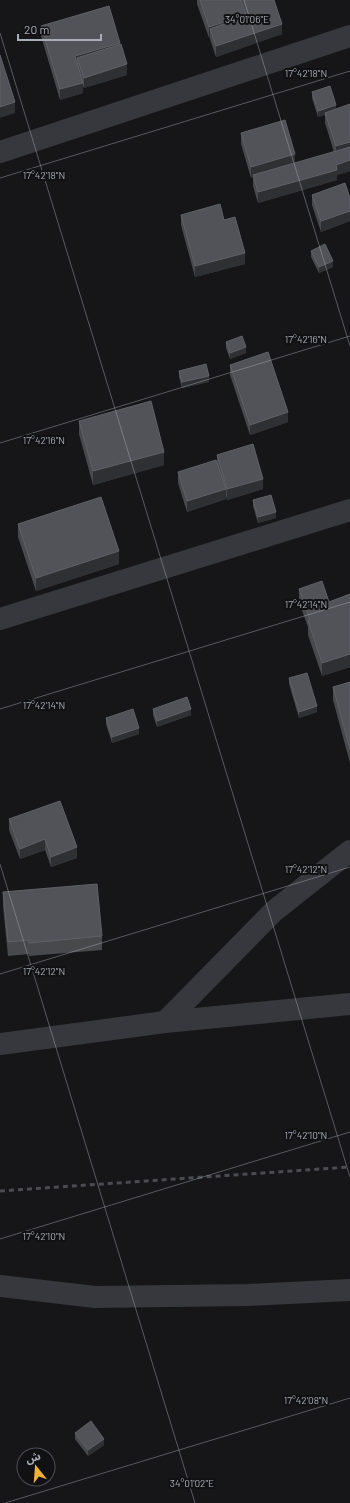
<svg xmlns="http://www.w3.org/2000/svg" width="350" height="1503" viewBox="0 0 350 1503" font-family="Barlow,'Noto Sans Arabic',sans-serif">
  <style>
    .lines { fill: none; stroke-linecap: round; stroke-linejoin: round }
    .minor { stroke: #37383d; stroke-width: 22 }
    .rail { stroke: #4a4c52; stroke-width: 3; stroke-dasharray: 5 4; stroke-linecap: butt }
    .wall { fill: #47494d }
    .shaded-wall { fill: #2f3033 }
    .building { fill: #525359; stroke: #5f6168 }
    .ticks { fill: none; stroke: #a8adb8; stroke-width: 1; stroke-opacity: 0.45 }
    .ticks-label { font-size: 10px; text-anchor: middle; fill: #a8adb8; stroke: #111113; stroke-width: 4; stroke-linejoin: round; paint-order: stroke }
  </style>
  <rect width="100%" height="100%" fill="#161618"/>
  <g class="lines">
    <!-- minor -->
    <g class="minor">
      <path d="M0,152L350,36"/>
      <path d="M0,619L350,510"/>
      <path d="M165,1022L274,911L350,851"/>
      <path d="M0,1044L165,1022L350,1004"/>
      <path d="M0,1286L95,1297L248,1295L350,1290"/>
    </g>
    <!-- rail -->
    <path class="rail" d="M0,1191L350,1167"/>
  </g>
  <!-- wall -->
  <g class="wall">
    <path d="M197,0H274L282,34L216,57L210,39V37L209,38L197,4Z"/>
    <path d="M41,26L120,45L127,75L84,88L83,86V93L60,100L41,36Z"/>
    <path d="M312,92L336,109L350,104V171L337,175V180L258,203L253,186V177L251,178L241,144V133L295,163L334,152L325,123V115L318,117L312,98Z"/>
    <path d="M312,195L350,198V221L321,232L312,205Z"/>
    <path d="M181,215L224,220L245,264L195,277L181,225Z"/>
    <path d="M311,251L333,267L319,273L311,257Z"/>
    <path d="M226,342L246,353L230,359L226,348Z"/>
    <path d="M230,365L288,422L250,435L230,375Z"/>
    <path d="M179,371L209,382L182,388L179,377Z"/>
    <path d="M79,421L164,465L93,485L79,434Z"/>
    <path d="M217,455L263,489L227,500L226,496V499L187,512L178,483V472L217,461Z"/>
    <path d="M253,500L276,518L258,523L253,506Z"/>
    <path d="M18,524L119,564L36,591L18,537Z"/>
    <path d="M299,589L329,602L350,594V667L322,676L308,635V627L299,602Z"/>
    <path d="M289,678L317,712L299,718L289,684Z"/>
    <path d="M350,682V763L333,700V687Z"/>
    <path d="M153,709L191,715L157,727L153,715Z"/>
    <path d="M106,718L139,734L112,743L106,724Z"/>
    <path d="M9,819L77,858L51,867L45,850L20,859L9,830Z"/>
    <path d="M3,892L102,936V950L29,956V954L8,956L3,906Z"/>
    <path d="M75,1433L104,1445L88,1456L75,1439Z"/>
  </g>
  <!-- shaded-wall -->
  <g class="shaded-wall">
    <path d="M246,15V25L210,29V37L209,38V27Z"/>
    <path d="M282,24V34L216,57V46Z"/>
    <path d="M120,43V53L77,58V66L75,56Z"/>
    <path d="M127,64V75L84,88V78Z"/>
    <path d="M83,83V93L60,100V89Z"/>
    <path d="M15,102V113L0,118V107Z"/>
    <path d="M336,105V111L325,113V115L318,117V111Z"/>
    <path d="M350,142V152L336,157V146Z"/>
    <path d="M295,154V165L253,175V177L251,178V167Z"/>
    <path d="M350,160V171L337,175V180L258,203V192L336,165Z"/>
    <path d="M350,211V221L321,232V221Z"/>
    <path d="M245,253V264L195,277V266Z"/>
    <path d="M333,261V267L319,273V267Z"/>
    <path d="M246,347V353L230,359V353Z"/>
    <path d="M209,376V382L182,388V382Z"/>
    <path d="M288,412V422L250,435V425Z"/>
    <path d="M164,452V465L93,485V471Z"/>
    <path d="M263,479V489L227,500V489Z"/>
    <path d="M226,489V499L187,512V501Z"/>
    <path d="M276,512V518L258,523V517Z"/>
    <path d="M119,551V564L36,591V578Z"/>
    <path d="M350,654V667L322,676V663Z"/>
    <path d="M317,706V712L299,718V712Z"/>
    <path d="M191,709V715L157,727V721Z"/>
    <path d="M139,728V734L112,743V737Z"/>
    <path d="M45,839V850L20,859V849Z"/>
    <path d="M77,847V858L51,867V857Z"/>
    <path d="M104,1439V1445L88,1456V1450Z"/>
  </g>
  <!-- building -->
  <g class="building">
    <path d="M200,0H241L246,15L209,27Z"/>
    <path d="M244,0H274L282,24L216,46L210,29L249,15Z"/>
    <path d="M109,6L120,43L75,56L83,83L60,89L41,26Z"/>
    <path d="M121,44L127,64L84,78L77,58Z"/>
    <path d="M0,55L15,102L0,107Z"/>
    <path d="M330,86L336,105L318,111L312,92Z"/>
    <path d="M350,104V142L336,146L325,113Z"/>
    <path d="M285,120L295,154L251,167L241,133Z"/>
    <path d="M350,147V160L336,165L337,170L258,192L253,175Z"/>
    <path d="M345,183L350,198V211L321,221L312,195Z"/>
    <path d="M220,204L224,220L235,217L245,253L195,266L181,215Z"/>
    <path d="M325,244L333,261L319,267L311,251Z"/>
    <path d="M242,336L246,347L230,353L226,342Z"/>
    <path d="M268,352L288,412L250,425L230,365Z"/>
    <path d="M206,364L209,376L182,382L179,371Z"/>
    <path d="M151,401L164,452L93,471L79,421Z"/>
    <path d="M253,444L263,479L227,489L217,455Z"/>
    <path d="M216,460L226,489L187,501L178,472Z"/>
    <path d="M271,495L276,512L258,517L253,500Z"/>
    <path d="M101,497L119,551L36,578L18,524Z"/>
    <path d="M322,581L329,602L350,594V654L322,663L308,621L310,620L299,589Z"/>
    <path d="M307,673L317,706L299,712L289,678Z"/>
    <path d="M350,682V749L333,687Z"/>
    <path d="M187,697L191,709L157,721L153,709Z"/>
    <path d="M133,709L139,728L112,737L106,718Z"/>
    <path d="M60,801L77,847L51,857L45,839L20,849L9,819Z"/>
    <path d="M97,884L102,936L29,943V940L8,942L3,892Z"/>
    <path d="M91,1421L104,1439L88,1450L75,1433Z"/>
  </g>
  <!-- ticks -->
  <path class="ticks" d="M244,0L350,346M0,33L350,1177M0,178L350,71M0,443L350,336M0,709L350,602M0,864L195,1503M0,974L350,867M0,1239L350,1132M5,1503L350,1398"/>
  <g class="ticks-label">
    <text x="247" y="23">34°01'06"E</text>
    <text x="306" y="77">17°42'18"N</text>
    <text x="44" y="179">17°42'18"N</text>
    <text x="306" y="343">17°42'16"N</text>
    <text x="44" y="444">17°42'16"N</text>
    <text x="306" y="608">17°42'14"N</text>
    <text x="44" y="709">17°42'14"N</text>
    <text x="306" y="873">17°42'12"N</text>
    <text x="44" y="975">17°42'12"N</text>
    <text x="306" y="1139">17°42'10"N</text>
    <text x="44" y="1240">17°42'10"N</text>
    <text x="306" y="1404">17°42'08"N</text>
    <text x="192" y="1487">34°01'02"E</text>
  </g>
  <!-- north arrow -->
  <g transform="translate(36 1467) rotate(343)"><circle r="19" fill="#111113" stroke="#4d4f55"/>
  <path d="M0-3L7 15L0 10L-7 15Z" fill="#f2b134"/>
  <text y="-6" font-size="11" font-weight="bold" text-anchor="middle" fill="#a8adb8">ش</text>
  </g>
  <!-- scale -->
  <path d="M18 34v6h83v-6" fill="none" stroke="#a8adb8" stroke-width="2"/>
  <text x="24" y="34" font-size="12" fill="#a8adb8" stroke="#111113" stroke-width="3" paint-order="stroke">20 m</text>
</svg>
